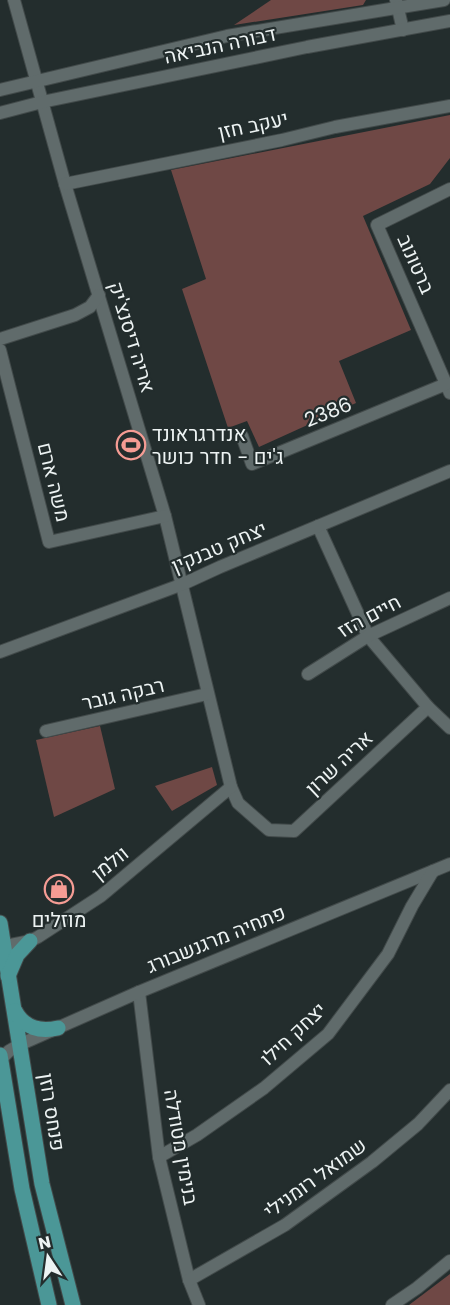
<svg xmlns="http://www.w3.org/2000/svg" width="450" height="1305" viewBox="0 0 450 1305" font-family="Poppins,Heebo,sans-serif">
  <style>
    .green { fill: #6f4845 }
    .lines { fill: none; stroke-linecap: round; stroke-linejoin: round }
    .minor-casing { stroke: #424a4a; stroke-width: 14 }
    .major-casing { stroke: #424a4a; stroke-width: 17 }
    .minor { stroke: #606b6b; stroke-width: 12 }
    .major { stroke: #4b9797; stroke-width: 15 }
    .labels { text-anchor: middle; stroke-width: 4.5; stroke-linejoin: round; paint-order: stroke }
    .street-label { font-size: 20px; fill: #edf3f3; stroke: #232d2d }
    .poi-label { font-size: 20px; fill: #edf3f3; stroke: #232d2d; text-anchor: start }
  </style>
  <rect width="100%" height="100%" fill="#232d2d"/>
  <!-- green -->
  <g class="green">
    <path d="M271,0H366L363,5L234,25Z"/>
    <path d="M450,115V158L430,184L363,216L411,330L339,361L356,403L259,447L247,421L228,428L182,289L206,279L171,170Z"/>
    <path d="M100,726L115,789L54,817L36,740Z"/>
    <path d="M212,767L217,785L172,811L155,786Z"/>
    <path d="M450,1274V1305H409Z"/>
  </g>
  <g class="lines">
    <!-- minor casing -->
    <g class="minor-casing">
      <g id="minor">
        <path d="M14,0L65,184L165,516L231,787L238,803L269,830L294,831L428,707"/>
        <path d="M396,0L403,30"/>
        <path d="M0,90L227,36L444,0"/>
        <path d="M0,113L42,102L307,47L450,21"/>
        <path d="M65,184L282,140L335,127L450,106"/>
        <path d="M450,189L377,225L450,393"/>
        <path d="M0,339L75,315L90,307L99,295"/>
        <path d="M0,350L49,542L165,516"/>
        <path d="M242,436L252,464L446,384"/>
        <path d="M318,526L368,636L428,707L450,728"/>
        <path d="M0,652L183,584L220,567L450,471"/>
        <path d="M308,674L368,636L450,598"/>
        <path d="M46,731L207,694"/>
        <path d="M0,947L30,941L38,937L101,896L231,787"/>
        <path d="M139,992L159,1157L189,1280L199,1305"/>
        <path d="M1,1059L9,1051L21,1044L139,992L450,864"/>
        <path d="M159,1157L197,1135L264,1088L328,1034L388,954L412,906L433,871"/>
        <path d="M189,1280L285,1225L372,1162L418,1124L450,1090"/>
        <path d="M392,1305L417,1288L450,1261"/>
      </g>
    </g>
    <!-- major casing -->
    <g class="major-casing">
      <g id="major">
        <path d="M0,923L42,1184L73,1305"/>
        <path d="M8,976L17,955L30,941"/>
        <path d="M15,1011C24,1028 40,1032 58,1028"/>
        <path d="M0,1055L22,1189L49,1305"/>
      </g>
    </g>
    <!-- minor -->
    <use href="#minor" class="minor"/>
    <!-- major -->
    <use href="#major" class="major"/>
  </g>
  <!-- icons -->
  <defs>
    <g id="stadium-ring" transform="scale(1.5)"><circle r="9.5" fill="#232d2d" stroke="#f59c94" stroke-width="1.5"/><path d="M0-5a6.5 5 0 1 0 0 10a6.5 5 0 1 0 0-10ZM-3.5-1.8h7v3.6h-7Z" fill="#f59c94"/></g>
    <g id="shop-ring" transform="scale(1.5)"><circle r="9.5" fill="#232d2d" stroke="#f59c94" stroke-width="1.5"/><path d="M-5-2.5h2.3a2.7 3.5 0 0 1 5.4 0H5L5.5 6h-11ZM-1.5-2.5h3a1.5 2.3 0 0 0-3 0Z" fill="#f59c94"/></g>
  </defs>
  <g fill-rule="evenodd">
    <use href="#stadium-ring" x="131" y="445"/>
    <use href="#shop-ring" x="59" y="889"/>
  </g>
  <g class="labels">
    <!-- street labels -->
    <g class="street-label">
      <text transform="translate(220 45) rotate(-12)" y="7">דבורה הנביאה</text>
      <text transform="translate(253 125) rotate(-12)" y="7">יעקב חזן</text>
      <text transform="translate(416 264) rotate(66)" y="7">ברטונוב</text>
      <text transform="translate(132 337) rotate(73)" y="7">אריה דיסנצ'יק</text>
      <text transform="translate(328 412) rotate(-22)" y="7">2386</text>
      <text transform="translate(54 482) rotate(76)" y="7">משה ארם</text>
      <text transform="translate(219 547) rotate(-23)" y="7">יצחק טבנקין</text>
      <text transform="translate(369 616) rotate(-28)" y="7">חיים הזז</text>
      <text transform="translate(123 694) rotate(-13)" y="7">רבקה גובר</text>
      <text transform="translate(339 763) rotate(-43)" y="7">אריה שרון</text>
      <text transform="translate(110 863) rotate(-39)" y="7">וולמן</text>
      <text transform="translate(216 939) rotate(-22)" y="7">פתחיה מרגנשבורג</text>
      <text transform="translate(293 1034) rotate(-43)" y="7">יצחק חילו</text>
      <text transform="translate(52 1112) rotate(81)" y="7">פנחס רוזן</text>
      <text transform="translate(181 1147) rotate(80)" y="7">בנימין מטודלה</text>
      <text transform="translate(315 1178) rotate(-36)" y="7">שמואל רומנילי</text>
    </g>
    <!-- poi labels -->
    <g class="poi-label">
      <text x="152" y="441">אנדרגראונד<tspan x="152" dy="23">ג'ים - חדר כושר</tspan></text>
      <text x="59" y="927" text-anchor="middle">מוזלים</text>
    </g>
  </g>
  <!-- north arrow -->
  <g transform="translate(48 1257) rotate(347)" stroke="#232d2d" stroke-width="4.5" paint-order="stroke">
  <path d="M0-4.5L10 22L0 15L-10 22Z" fill="#edf3f3"/>
  <text y="-9" font-size="16" font-weight="bold" text-anchor="middle" fill="#edf3f3">N</text>
  </g>
</svg>
